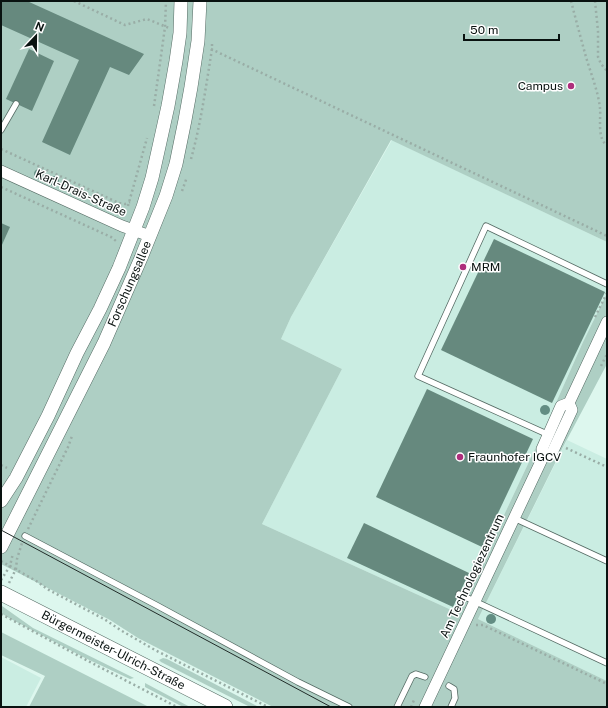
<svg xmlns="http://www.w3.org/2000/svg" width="608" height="708" viewBox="0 0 608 708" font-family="'Public Sans',sans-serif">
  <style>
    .built { fill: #caede2 }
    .green { fill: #aecfc4 }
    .building { fill: #66897e }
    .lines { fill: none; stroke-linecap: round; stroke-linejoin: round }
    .service-casing { stroke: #556b64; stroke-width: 7 }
    .minor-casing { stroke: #556b64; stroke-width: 12 }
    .tertiary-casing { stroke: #556b64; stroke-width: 14 }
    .secondary-casing { stroke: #556b64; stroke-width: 16 }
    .path { stroke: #99ada6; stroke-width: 2.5; stroke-dasharray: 2 3; stroke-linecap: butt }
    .service { stroke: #fff; stroke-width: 5.5 }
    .minor { stroke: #fff; stroke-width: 11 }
    .tertiary { stroke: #fff; stroke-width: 13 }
    .secondary { stroke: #fff; stroke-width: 15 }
    .tram { stroke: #212c29; stroke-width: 1 }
    .tree { fill: #638d83 }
    .poi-dot { fill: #ae2e7c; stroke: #fff; stroke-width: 1.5 }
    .labels { text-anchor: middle; stroke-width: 3; stroke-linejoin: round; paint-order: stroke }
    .poi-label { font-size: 12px; fill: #091210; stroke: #fff; text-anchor: start }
    .street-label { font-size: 12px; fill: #091210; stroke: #fff }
  </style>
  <rect width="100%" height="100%" fill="#ddf7ee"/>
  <!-- built -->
  <g class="built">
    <path d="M392,140L607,242V293L583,342L543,432L458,613L262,524L342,369L281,339L291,317Z"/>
    <path d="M567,440L607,459V681L478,619Z"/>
    <path d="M1,657L41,678L26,707H1Z"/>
  </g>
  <!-- green -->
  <g class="green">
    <path d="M1,1H607V242L391,140L291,317L281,339L342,369L262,524L458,613L543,432L583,342L607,293V364L563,447L478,619L607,681V707H273L138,638L110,620L1,564Z"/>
    <path d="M2,606L33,628L134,678L130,679L85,658L9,618L1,613Z"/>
    <path d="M1,632L149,707H29L45,676L1,655Z"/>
    <path d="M163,658L167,659L259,707H250L161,662L159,660Z"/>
    <path d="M145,683L190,707H183L145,687Z"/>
  </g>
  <!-- building -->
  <g class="building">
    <path d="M1,1H27L144,54L129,75L110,67L70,155L42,142L79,60L1,25Z"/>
    <path d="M29,49L54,61L32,111L6,99Z"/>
    <path d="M1,223L10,227L1,247Z"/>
    <path d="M494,239L605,292L552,403L441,350Z"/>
    <path d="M427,389L533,439L482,547L376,497Z"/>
    <path d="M364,523L469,573L453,607L347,558Z"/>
  </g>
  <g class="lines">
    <!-- service casing -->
    <g class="service-casing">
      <g id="service">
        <path d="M1,130L16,104"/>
        <path d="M549,435L418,376L486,226L607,284"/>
        <path d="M514,518L607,561"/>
        <path d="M25,536L156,605L298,682L349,707"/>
        <path d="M459,594L607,663"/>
        <path d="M449,686L454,689L455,698L451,707"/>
        <path d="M397,707L412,676L416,674L425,677"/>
      </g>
    </g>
    <!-- minor casing -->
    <g class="minor-casing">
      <g id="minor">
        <path d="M1,171L122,226L150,236"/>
        <path d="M543,457L552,453L572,410L569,403"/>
        <path d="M425,707L543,457L542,449L561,406L569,403L607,322"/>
      </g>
    </g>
    <!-- tertiary casing -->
    <g class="tertiary-casing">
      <g id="tertiary">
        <path d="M1,501L16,478L48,416L77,353L100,309L119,268L143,207L152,178L168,106L176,61L180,33L181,1"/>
        <path id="s1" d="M1,547L104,343L141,258L166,196L176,164L185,120L191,87L198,41L200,1"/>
      </g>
    </g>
    <!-- secondary casing -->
    <g class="secondary-casing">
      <g id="secondary">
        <path id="s2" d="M1,593L225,707"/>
      </g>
    </g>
    <!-- path -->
    <g class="path">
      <path d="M74,1L125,25L147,19L169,28"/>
      <path d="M571,1C576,20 581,39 586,57C591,74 598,91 600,108C601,119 597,139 607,145"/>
      <path d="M595,1L598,31V57L601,64L607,71"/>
      <path d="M211,49L607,236"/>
      <path d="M154,106L165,27L166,1"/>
      <path d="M1,149L119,203L125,204L130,202"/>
      <path d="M191,159C201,123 206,86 212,49V41"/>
      <path d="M1,187L111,237L116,241"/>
      <path d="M182,191L187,177"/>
      <path d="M128,206L147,138"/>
      <path d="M595,317L607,293"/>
      <path d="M601,366L607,354"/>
      <path d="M566,448L607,467"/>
      <path d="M1,465L7,468"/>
      <path d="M28,529L68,447L72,436"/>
      <path d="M1,561L38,582L47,589L104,619L122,631L155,650L268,707"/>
      <path d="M1,580L10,566L13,553"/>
      <path d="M9,583L16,569L17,559L22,543"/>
      <path d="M1,614L90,662L177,707"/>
      <path d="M476,625H483L607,684"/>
      <path d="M411,707L414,700"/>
    </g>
    <!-- service -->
    <use href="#service" class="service"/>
    <!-- minor -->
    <use href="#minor" class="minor"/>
    <!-- tertiary -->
    <use href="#tertiary" class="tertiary"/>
    <!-- secondary -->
    <use href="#secondary" class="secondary"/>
    <!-- tram -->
    <path class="tram" d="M1,530L331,707"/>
  </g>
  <!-- trees -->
  <g class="tree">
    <circle cx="39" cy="174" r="5"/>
    <circle cx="54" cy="181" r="5"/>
    <circle cx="97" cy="200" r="5"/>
    <circle cx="545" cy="410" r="5"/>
    <circle cx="491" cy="619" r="5"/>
  </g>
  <!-- markers -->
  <g class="poi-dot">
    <circle cx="571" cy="86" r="4"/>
    <circle cx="463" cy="267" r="4"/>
    <circle cx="460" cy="457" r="4"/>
  </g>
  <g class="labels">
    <!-- poi labels -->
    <g class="poi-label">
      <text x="563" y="90" text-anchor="end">Campus</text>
      <text x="471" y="271">MRM</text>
      <text x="468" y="461">Fraunhofer IGCV</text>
    </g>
    <!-- street labels -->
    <g class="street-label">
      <text transform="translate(81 193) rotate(24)" y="4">Karl-Drais-Straße</text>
      <text dy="4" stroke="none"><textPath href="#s1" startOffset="293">Forschungsallee</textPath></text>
      <text transform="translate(472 576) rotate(-65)" y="4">Am Technologiezentrum</text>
      <text dy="4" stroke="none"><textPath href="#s2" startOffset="126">Bürgermeister-Ulrich-Straße</textPath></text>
    </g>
  </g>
  <!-- border -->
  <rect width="608" height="708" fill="none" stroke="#091210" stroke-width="4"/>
  <!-- north arrow -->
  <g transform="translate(36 36) rotate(22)" stroke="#ffffff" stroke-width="3" paint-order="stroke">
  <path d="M0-3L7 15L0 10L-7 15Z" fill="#091210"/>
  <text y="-6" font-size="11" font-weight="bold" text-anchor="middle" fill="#091210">N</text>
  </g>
  <!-- scale -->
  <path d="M464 34v6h95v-6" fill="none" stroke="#091210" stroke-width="2"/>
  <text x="470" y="34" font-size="12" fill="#091210" stroke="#ffffff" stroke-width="3" paint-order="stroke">50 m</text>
</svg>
